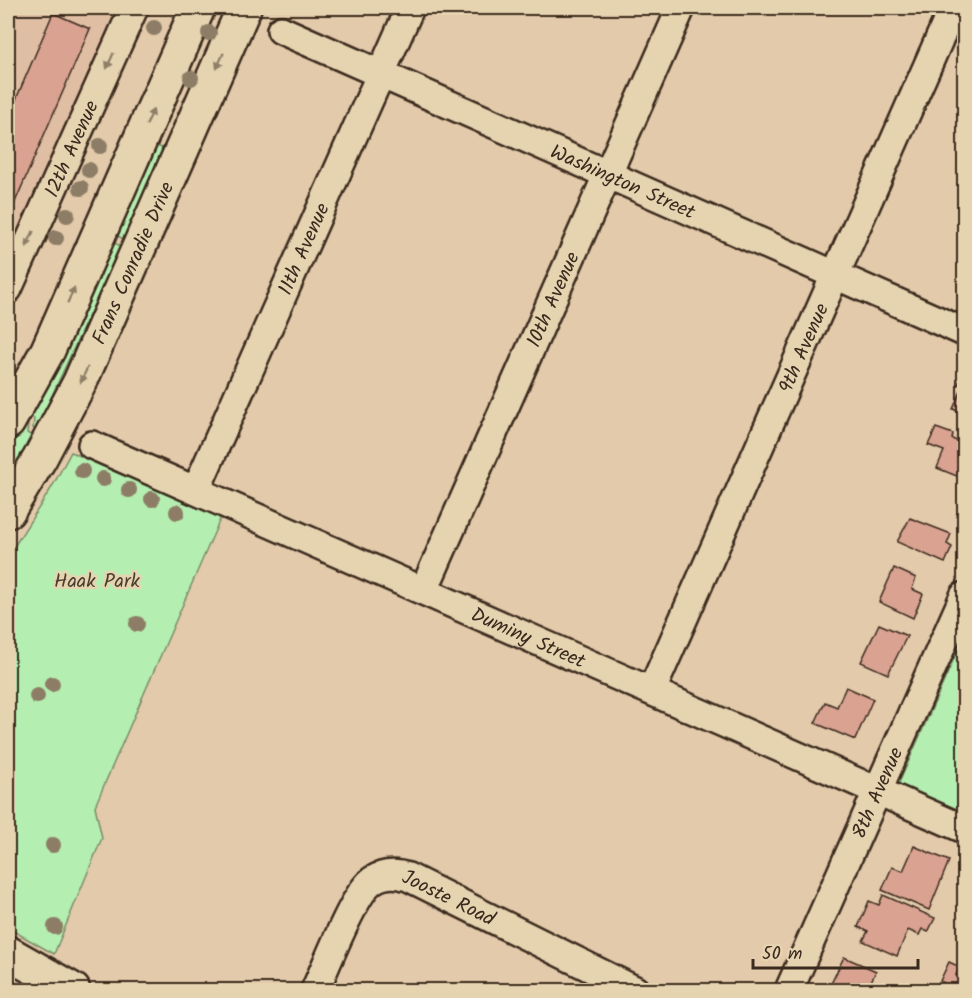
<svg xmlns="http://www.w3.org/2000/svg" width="972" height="998" viewBox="0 0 972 998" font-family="Kalam,sans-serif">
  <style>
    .built { fill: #e0bea3 }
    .green { fill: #b5eeb1; stroke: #788c68; stroke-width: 1.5 }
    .building { fill: #d9a291; stroke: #3b2a1e; stroke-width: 1.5 }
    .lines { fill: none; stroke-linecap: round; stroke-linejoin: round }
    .minor-casing { stroke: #3b2a1e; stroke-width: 32 }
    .tertiary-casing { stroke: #3b2a1e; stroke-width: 38 }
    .secondary-casing { stroke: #3b2a1e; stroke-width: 38 }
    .minor { stroke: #e6d4b1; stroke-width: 27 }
    .tertiary { stroke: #e6d4b1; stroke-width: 33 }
    .secondary { stroke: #e6d4b1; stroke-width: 33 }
    .tree { fill: #8d7d66 }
    .oneway { fill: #907f68 }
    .labels { text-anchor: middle; stroke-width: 5; stroke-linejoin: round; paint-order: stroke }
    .street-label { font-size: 20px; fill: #3b2a1e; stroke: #e6d4b1 }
    .park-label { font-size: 20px; fill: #473e2d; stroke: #e6d4b1 }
  </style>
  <rect width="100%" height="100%" fill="#e3caab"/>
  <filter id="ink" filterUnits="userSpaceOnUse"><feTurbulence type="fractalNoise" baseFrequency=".0167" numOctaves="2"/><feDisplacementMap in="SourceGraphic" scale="12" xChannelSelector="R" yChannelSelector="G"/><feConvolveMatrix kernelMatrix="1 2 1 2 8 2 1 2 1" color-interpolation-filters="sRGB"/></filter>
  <g filter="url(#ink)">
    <!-- built -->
    <path class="built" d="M8,8H125L8,271Z"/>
    <!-- green -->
    <g class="green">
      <path d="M152,144L164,149L124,239L113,234Z"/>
      <path d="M110,241L121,246L36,430L33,428L34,419L28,415Z"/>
      <path d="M25,421L28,424L27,433L32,436L8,479V454Z"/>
      <path d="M71,452L221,517L95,806L102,838L54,954L8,928V556L52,487Z"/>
      <path d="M964,636V815L900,787L899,783Z"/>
    </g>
    <!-- building -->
    <g class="building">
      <path d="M53,13L90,29L9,216L8,118Z"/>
      <path d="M964,368V414L953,409L963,386L958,384Z"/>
      <path d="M936,428L953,434L952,439L964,444V479L937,468L944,451L928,445Z"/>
      <path d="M910,518L951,534L947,544L952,547L945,563L897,542Z"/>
      <path d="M894,568L916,578L912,589L923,594L913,618L879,602Z"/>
      <path d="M879,624L907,636L888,674L861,662Z"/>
      <path d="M846,687L873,699L855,740L815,723L825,702L837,707Z"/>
      <path d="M914,846L949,861L929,910L882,890L892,867L903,871Z"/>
      <path d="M883,895L935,918L928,932L922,929L919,935L908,930L897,956L863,941L868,931L858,927L869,901L879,905Z"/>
      <path d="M844,957L876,971L867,990H828Z"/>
      <path d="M949,962L960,967L956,975L963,978L958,990L940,981Z"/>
    </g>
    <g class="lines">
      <!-- minor casing -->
      <g class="minor-casing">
        <g id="minor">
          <path id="s1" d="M281,30L964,332"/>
          <path id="s2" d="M8,289L134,8"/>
          <path id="s3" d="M92,445L964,829"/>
          <path id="s4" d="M196,490L410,8"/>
          <path id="s5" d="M424,590L681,8"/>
          <path id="s6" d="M652,690L953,8"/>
          <path id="s7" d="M315,990C326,967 354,892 373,880C384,873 396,873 408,877L635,990"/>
          <path id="s8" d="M789,990L964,596"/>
        </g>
      </g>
      <!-- tertiary casing -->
      <g class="tertiary-casing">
        <path id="tertiary" d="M8,953L73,990"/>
      </g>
      <!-- secondary casing -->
      <g class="secondary-casing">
        <g id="secondary">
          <path d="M8,422L48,350L198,8"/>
          <path id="s9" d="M8,511L40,458L80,382L244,8"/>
        </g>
      </g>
      <!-- minor -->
      <use href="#minor" class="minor"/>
      <!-- tertiary -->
      <use href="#tertiary" class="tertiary"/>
      <!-- secondary -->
      <use href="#secondary" class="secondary"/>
    </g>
    <!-- trees -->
    <g class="tree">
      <circle cx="154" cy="28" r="8"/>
      <circle cx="209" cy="33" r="8"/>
      <circle cx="191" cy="78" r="8"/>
      <circle cx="100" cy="146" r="8"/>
      <circle cx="89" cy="170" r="8"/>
      <circle cx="81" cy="188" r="8"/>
      <circle cx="67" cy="215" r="8"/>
      <circle cx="56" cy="238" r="8"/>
      <circle cx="82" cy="471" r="8"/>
      <circle cx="103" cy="479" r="8"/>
      <circle cx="129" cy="490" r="8"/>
      <circle cx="152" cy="499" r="8"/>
      <circle cx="177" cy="512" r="8"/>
      <circle cx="137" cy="624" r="8"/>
      <circle cx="52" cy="684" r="8"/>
      <circle cx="37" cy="696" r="8"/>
      <circle cx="53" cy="845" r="8"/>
      <circle cx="55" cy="927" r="8"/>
    </g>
    <!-- one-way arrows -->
    <defs><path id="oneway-solid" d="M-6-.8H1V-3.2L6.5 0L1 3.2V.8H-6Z" transform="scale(1.5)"/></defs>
    <g class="oneway">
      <use href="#oneway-solid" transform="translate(110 61) rotate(114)"/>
      <use href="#oneway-solid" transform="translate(220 61) rotate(114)"/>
      <use href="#oneway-solid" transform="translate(150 117) rotate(-66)"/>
      <use href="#oneway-solid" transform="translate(30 239) rotate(114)"/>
      <use href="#oneway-solid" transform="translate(71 295) rotate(-66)"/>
      <use href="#oneway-solid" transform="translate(84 375) rotate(114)"/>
    </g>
  </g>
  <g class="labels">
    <!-- street labels -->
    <g class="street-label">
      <text dy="7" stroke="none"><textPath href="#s2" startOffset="154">12th Avenue</textPath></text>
      <text dy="7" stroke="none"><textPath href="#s1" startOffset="374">Washington Street</textPath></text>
      <text dy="7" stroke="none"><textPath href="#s4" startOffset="264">11th Avenue</textPath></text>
      <text dy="7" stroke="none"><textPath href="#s9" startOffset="278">Frans Conradie Drive</textPath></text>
      <text dy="7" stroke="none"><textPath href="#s5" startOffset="318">10th Avenue</textPath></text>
      <text dy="7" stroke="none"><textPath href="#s6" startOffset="374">9th Avenue</textPath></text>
      <text dy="7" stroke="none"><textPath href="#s3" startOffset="477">Duminy Street</textPath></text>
      <text dy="7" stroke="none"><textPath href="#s8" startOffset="216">8th Avenue</textPath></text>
      <text dy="7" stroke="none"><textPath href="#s7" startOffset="207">Jooste Road</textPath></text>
    </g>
    <!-- park labels -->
    <g class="park-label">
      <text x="97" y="587">Haak Park</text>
    </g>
  </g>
  <!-- margin -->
  <rect width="972" height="998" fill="none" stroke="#e6d4b1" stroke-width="30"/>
  <rect x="15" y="15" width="942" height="968" fill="none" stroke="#3b2a1e" stroke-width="2" filter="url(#ink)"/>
  <!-- scale -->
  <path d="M753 959v9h165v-9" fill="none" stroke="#3b2a1e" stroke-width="3"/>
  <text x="762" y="959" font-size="18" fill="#3b2a1e" stroke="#e6d4b1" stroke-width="4.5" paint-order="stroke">50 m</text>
</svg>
